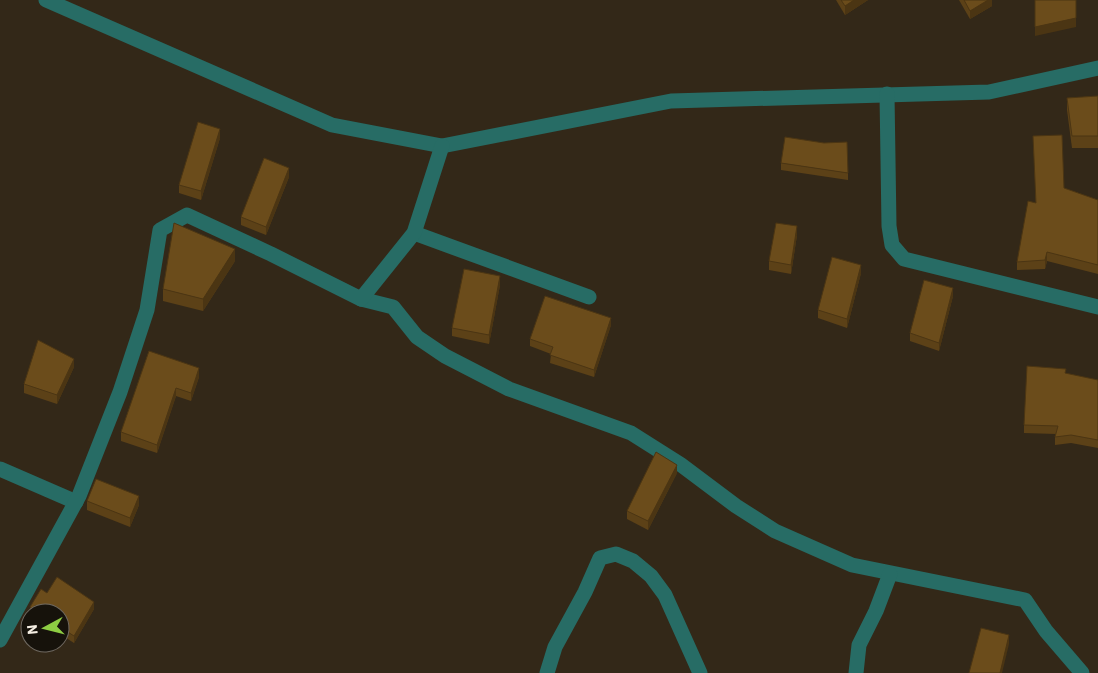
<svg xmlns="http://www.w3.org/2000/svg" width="1098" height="673" viewBox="0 0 1098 673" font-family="'IBM Plex Sans',sans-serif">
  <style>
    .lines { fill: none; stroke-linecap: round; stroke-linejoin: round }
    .lane { stroke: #276c65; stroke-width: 15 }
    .street { stroke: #276c65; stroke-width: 15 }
    .wall { fill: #5c4117 }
    .shaded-wall { fill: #4b3513 }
    .building { fill: #6b4c1b; stroke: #4b3513 }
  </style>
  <rect width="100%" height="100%" fill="#332818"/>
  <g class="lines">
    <!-- lane -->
    <path class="lane" d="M414,233L589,297"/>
    <!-- street -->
    <g class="street">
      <path d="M46,0L332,125L442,146L671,101L989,92L1098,68"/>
      <path d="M887,94L889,226L892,245L904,259L1098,307"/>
      <path d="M361,299L393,307L417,337L445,356L509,389L631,433L680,464L736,506L775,531L852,565L1025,600L1046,631L1082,673"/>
      <path d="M0,469L76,502"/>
      <path d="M0,640L79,496L120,392L147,310L160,230L187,215L271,254L361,299L414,233L442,146"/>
      <path d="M547,673L555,647L585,592L600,558L616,554L633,561L651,576L665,595L700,673"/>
      <path d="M856,673L859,645L876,611L890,574"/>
    </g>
  </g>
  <!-- wall -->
  <g class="wall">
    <path d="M836,0H868L845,15Z"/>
    <path d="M959,0H992V6L970,19Z"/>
    <path d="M1098,96V148H1072L1067,110V98Z"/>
    <path d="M1033,136L1064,188L1098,200V274L1047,261L1045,269L1017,270V262L1036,203Z"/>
    <path d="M220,138L201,200L179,193V185Z"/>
    <path d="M781,163L848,173V180L781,170Z"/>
    <path d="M289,177L266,235L241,225V217Z"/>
    <path d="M797,235L791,274L769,270V261Z"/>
    <path d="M235,261L203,311L163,301V289Z"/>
    <path d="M861,273L847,328L818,318V310Z"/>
    <path d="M500,285L489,344L452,336V328Z"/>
    <path d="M953,296L939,351L910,341V333Z"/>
    <path d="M611,325L594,377L550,363L551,354L530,346V339Z"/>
    <path d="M149,351L199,377L191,401L176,396L157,453L121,441V432Z"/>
    <path d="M74,367L57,404L24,393V384Z"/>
    <path d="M1066,374L1098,380V448L1071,443L1055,445V437L1056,434L1024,433V425Z"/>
    <path d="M677,473L648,530L627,519V511Z"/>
    <path d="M87,501L139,505L130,527L87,510Z"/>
    <path d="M47,593L94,609L74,643L60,634V613H30V614V607Z"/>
  </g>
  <!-- shaded-wall -->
  <g class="shaded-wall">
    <path d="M854,0H868L845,15V6Z"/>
    <path d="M988,0H992V6L970,19V11Z"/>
    <path d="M1076,18V27L1035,36V27Z"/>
    <path d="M220,129V138L201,200V191Z"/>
    <path d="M289,168V177L266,235V227Z"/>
    <path d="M797,226V235L791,274V265Z"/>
    <path d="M235,249V261L203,311V299Z"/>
    <path d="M1047,252V261L1045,269V260Z"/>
    <path d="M861,265V273L847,328V319Z"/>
    <path d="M500,276V285L489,344V335Z"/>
    <path d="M953,288V296L939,351V343Z"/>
    <path d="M611,318V325L594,377V370Z"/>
    <path d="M74,359V367L57,404V395Z"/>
    <path d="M199,368V377L191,401V393Z"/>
    <path d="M176,388V396L157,453V445Z"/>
    <path d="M677,465V473L648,530V521Z"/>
    <path d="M139,496V505L130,527V518Z"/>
    <path d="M94,602V609L74,643V636Z"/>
    <path d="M1009,635V644L1002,673H1000Z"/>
  </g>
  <!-- building -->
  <g class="building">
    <path d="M841,0H854L845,6Z"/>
    <path d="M964,0H988L970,11Z"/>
    <path d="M1035,0H1076V18L1035,27Z"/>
    <path d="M1098,96V136H1072L1067,98Z"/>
    <path d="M198,122L220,129L201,191L179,185Z"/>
    <path d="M1062,135L1064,188L1098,200V265L1047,252L1045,260L1017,262L1028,201L1036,203L1033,136Z"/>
    <path d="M785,137L824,143L847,142L848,173L781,163Z"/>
    <path d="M264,158L289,168L266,227L241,217Z"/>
    <path d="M174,223L235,249L203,299L163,289Z"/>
    <path d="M776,223L797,226L791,265L769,261Z"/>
    <path d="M832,257L861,265L847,319L818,310Z"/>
    <path d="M464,269L500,276L489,335L452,328Z"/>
    <path d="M924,280L953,288L939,343L910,333Z"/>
    <path d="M545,296L611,318L594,370L550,355L553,347L530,339Z"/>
    <path d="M38,340L74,359L57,395L24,384Z"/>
    <path d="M149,351L199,368L191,393L176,388L157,445L121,432Z"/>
    <path d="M1027,366L1066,369L1065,373L1098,380V440L1071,435L1055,437L1058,426L1024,425Z"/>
    <path d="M656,452L677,465L648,521L627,511Z"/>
    <path d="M96,479L139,496L130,518L87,501Z"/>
    <path d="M57,577L94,602L74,636L60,627V613H38L30,607L41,589L47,593Z"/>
    <path d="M981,628L1009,635L1000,673H969Z"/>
  </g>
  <!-- north arrow -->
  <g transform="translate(45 628) rotate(263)"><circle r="24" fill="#16120b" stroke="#706a62"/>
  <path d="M0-4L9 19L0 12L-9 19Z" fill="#8ecd43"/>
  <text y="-8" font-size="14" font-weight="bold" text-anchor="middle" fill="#f6efe4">N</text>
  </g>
</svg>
